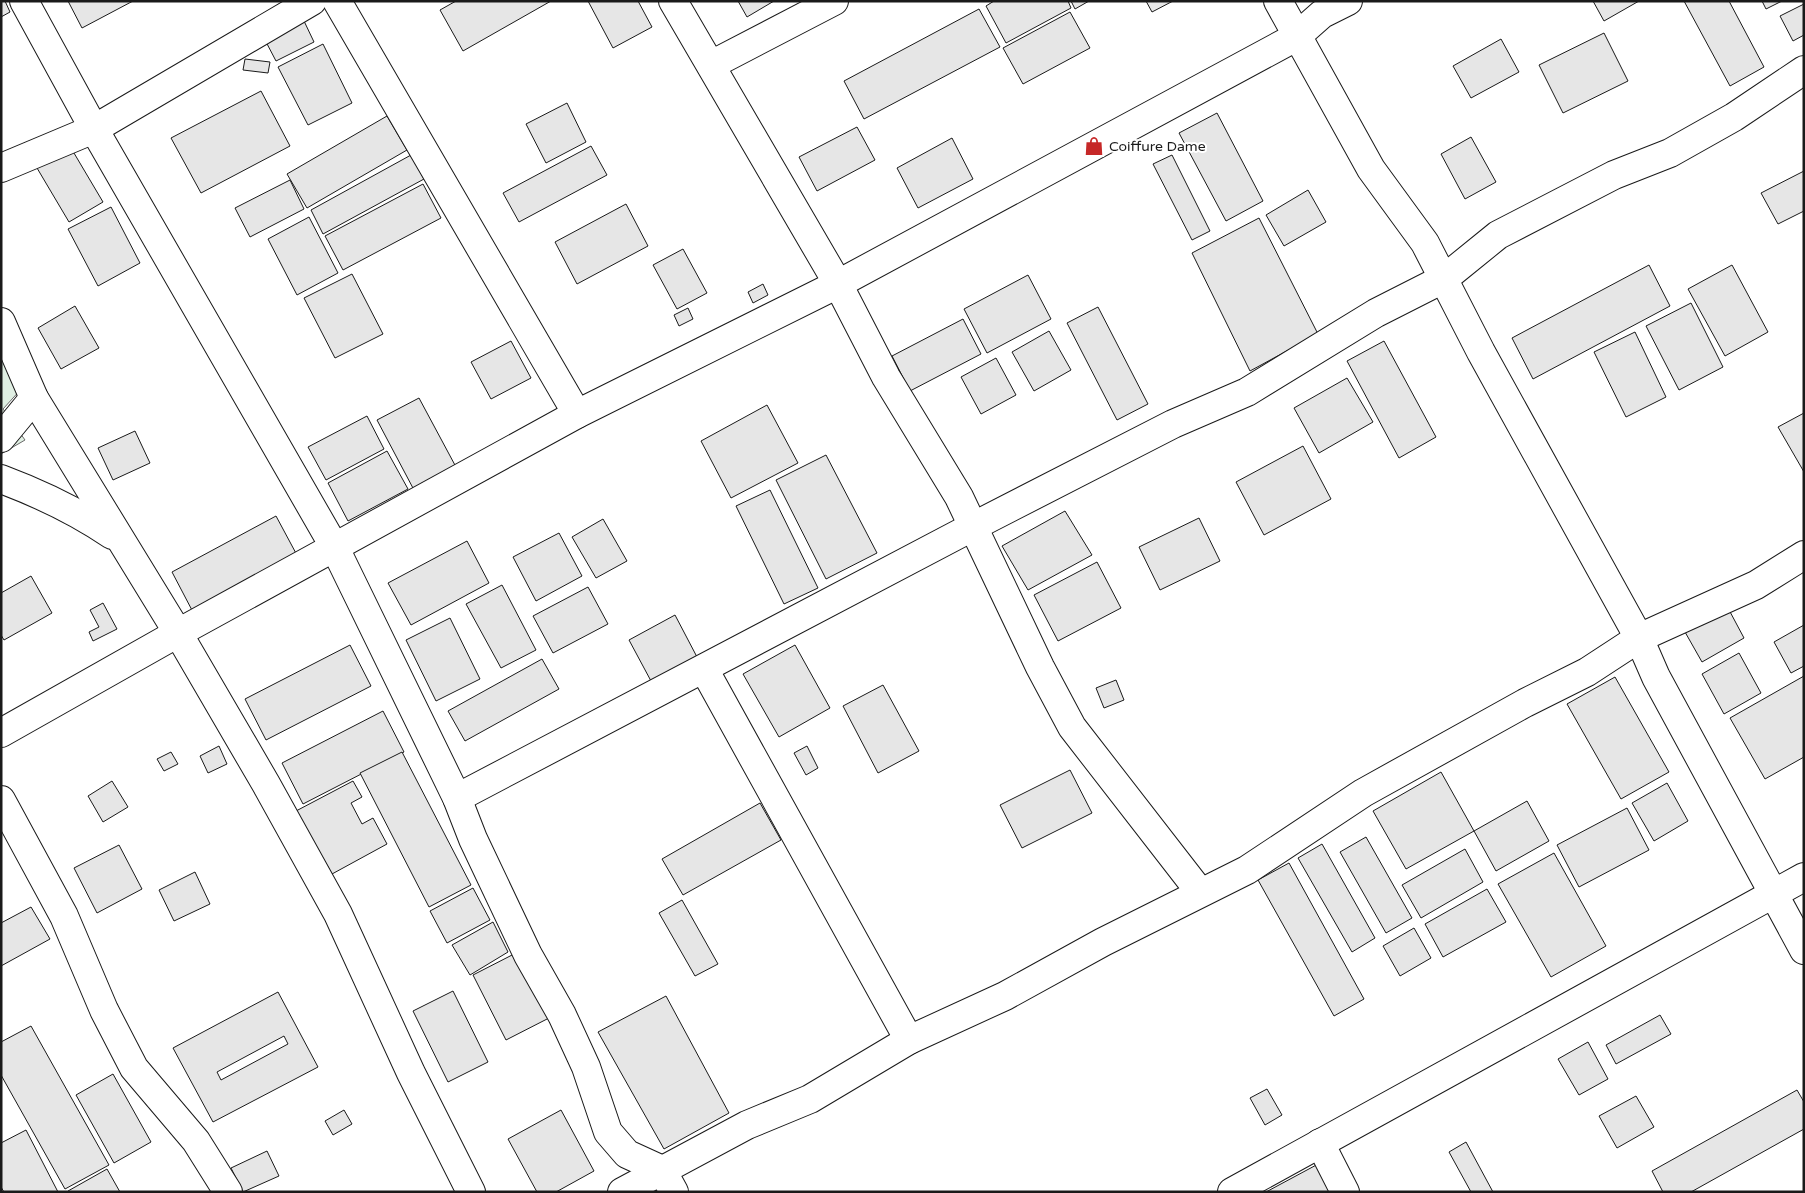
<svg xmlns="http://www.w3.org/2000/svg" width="1805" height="1193" viewBox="0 0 1805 1193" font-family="'Varela Round',sans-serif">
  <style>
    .green { fill: #e0efe3; stroke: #6a6a6a }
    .building { fill: #e6e6e6; stroke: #1a1a1a; fill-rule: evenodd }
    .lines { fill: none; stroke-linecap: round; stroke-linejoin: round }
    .minor-casing { stroke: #1a1a1a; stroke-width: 30 }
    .minor { stroke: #fff; stroke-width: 28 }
    .labels { text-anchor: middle; stroke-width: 4; stroke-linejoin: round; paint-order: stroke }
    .poi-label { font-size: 14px; fill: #1a1a1a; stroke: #fff; text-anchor: start }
  </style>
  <rect width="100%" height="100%" fill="#fff"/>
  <!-- green -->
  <path class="green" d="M1,348L23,387L3,409L25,440L1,454Z"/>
  <!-- building -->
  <g class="building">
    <path d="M1,1H5L10,12L1,17Z"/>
    <path d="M68,1H133L82,28Z"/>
    <path d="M456,1H551L463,51L440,10Z"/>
    <path d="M588,1H638L652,27L613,48Z"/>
    <path d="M738,1H774L747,17Z"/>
    <path d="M994,1H1068L1071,8L1006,43L986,6Z"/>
    <path d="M1071,1H1089L1075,9Z"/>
    <path d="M1146,1H1173L1152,12Z"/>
    <path d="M1593,1H1639L1604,21Z"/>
    <path d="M1684,1H1729L1764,67L1730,86Z"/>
    <path d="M1762,1H1782L1766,9Z"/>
    <path d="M1804,4V35L1793,41L1780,16Z"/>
    <path d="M979,9L1000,47L864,119L844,81Z"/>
    <path d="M1070,12L1090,48L1023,84L1003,48Z"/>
    <path d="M304,21L314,42L276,61L265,40Z"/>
    <path d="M1604,33L1628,81L1563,113L1539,65Z"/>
    <path d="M1501,39L1519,72L1471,98L1453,66Z"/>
    <path d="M323,44L352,103L308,125L278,67Z"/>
    <path d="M245,59L270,62L268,73L243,70Z"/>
    <path d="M261,91L290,146L201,193L171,138Z"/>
    <path d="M567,103L586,142L546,163L526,124Z"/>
    <path d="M1217,113L1263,201L1226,221L1179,133Z"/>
    <path d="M387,116L407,150L307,208L287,174Z"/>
    <path d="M857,127L875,160L817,191L799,157Z"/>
    <path d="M1471,137L1496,182L1465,199L1441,154Z"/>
    <path d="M952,138L973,179L918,208L897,168Z"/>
    <path d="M591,146L607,175L519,222L503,193Z"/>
    <path d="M71,148L103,202L69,222L37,168Z"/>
    <path d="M411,155L424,179L323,234L311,210Z"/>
    <path d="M1172,155L1210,231L1192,240L1153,164Z"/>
    <path d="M1804,171V211L1778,224L1761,193Z"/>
    <path d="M290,180L304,209L250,237L235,208Z"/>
    <path d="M423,184L441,218L343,270L325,236Z"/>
    <path d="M1308,190L1326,222L1284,246L1266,215Z"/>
    <path d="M626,204L648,246L577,284L555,242Z"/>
    <path d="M111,207L140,263L98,286L68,229Z"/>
    <path d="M309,217L338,273L297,295L268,239Z"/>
    <path d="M1259,218L1318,334L1250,371L1192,253Z"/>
    <path d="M683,249L707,293L677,309L653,265Z"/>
    <path d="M1649,265L1670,306L1533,379L1512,338Z"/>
    <path d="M1732,265L1768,332L1725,356L1688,289Z"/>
    <path d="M352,274L383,334L335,358L304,298Z"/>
    <path d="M1028,275L1051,319L987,353L964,309Z"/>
    <path d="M763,284L768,295L753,303L748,292Z"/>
    <path d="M1691,303L1723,367L1679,390L1646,326Z"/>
    <path d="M75,306L99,348L61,369L38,328Z"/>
    <path d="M1098,307L1148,404L1117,420L1067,323Z"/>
    <path d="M688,308L693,319L679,326L674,315Z"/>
    <path d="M963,319L981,354L910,391L892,356Z"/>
    <path d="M1049,331L1071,370L1034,391L1012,352Z"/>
    <path d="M1635,332L1666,397L1626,417L1594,352Z"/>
    <path d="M511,341L531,378L491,399L471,362Z"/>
    <path d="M1384,341L1436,437L1399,458L1347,361Z"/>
    <path d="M996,358L1016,395L981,414L961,377Z"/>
    <path d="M1347,378L1373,422L1319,453L1294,408Z"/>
    <path d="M419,398L456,467L414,490L377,420Z"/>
    <path d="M767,405L798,463L731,498L701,441Z"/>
    <path d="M1804,413V472L1778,427Z"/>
    <path d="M367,416L384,449L326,480L308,447Z"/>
    <path d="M135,431L150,463L113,480L98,448Z"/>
    <path d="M1303,446L1331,499L1264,535L1236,482Z"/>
    <path d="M387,451L408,489L348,521L328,483Z"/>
    <path d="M826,455L877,553L826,579L776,480Z"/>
    <path d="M770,490L818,588L784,604L736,506Z"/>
    <path d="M1065,511L1092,555L1028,590L1002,546Z"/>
    <path d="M276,516L298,557L194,614L172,572Z"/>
    <path d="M1199,518L1220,561L1160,590L1139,547Z"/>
    <path d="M603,519L627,561L596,578L572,537Z"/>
    <path d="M559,533L582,576L536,601L513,557Z"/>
    <path d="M467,541L489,583L411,625L388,583Z"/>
    <path d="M1097,562L1121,608L1058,641L1034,595Z"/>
    <path d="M31,576L52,613L4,640L1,635V593Z"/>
    <path d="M502,585L536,650L501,668L466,604Z"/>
    <path d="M588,587L608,624L553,653L533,616Z"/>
    <path d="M103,603L117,629L93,641L89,632L99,627L90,610Z"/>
    <path d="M1728,608L1744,638L1702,662L1685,632Z"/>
    <path d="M675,615L697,657L651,681L629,640Z"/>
    <path d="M450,618L480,679L436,701L406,640Z"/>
    <path d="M1804,625V666L1791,673L1774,642Z"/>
    <path d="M350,645L371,686L266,740L245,699Z"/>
    <path d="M795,645L830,708L779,737L743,674Z"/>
    <path d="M1739,653L1761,693L1724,714L1702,674Z"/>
    <path d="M542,659L559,689L465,741L448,711Z"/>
    <path d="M1804,676V757L1765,779L1730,718Z"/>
    <path d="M1615,677L1669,772L1621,799L1567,704Z"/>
    <path d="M1116,680L1124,700L1104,708L1096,688Z"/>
    <path d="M883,685L919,751L878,773L843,706Z"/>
    <path d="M383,711L404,752L303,804L282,763Z"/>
    <path d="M219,746L227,764L208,773L200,756Z"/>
    <path d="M807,746L818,768L806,775L794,753Z"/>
    <path d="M171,752L178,764L164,771L157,759Z"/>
    <path d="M402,752L471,885L429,907L360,773Z"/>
    <path d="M1070,770L1092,813L1022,848L1000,805Z"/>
    <path d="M1441,772L1474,831L1406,869L1373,811Z"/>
    <path d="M112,781L128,807L103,822L88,796Z"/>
    <path d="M353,781L362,797L351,803L362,824L373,818L387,844L332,874L296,811Z"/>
    <path d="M1667,783L1688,821L1654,841L1632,803Z"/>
    <path d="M1527,801L1549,841L1496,871L1474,831Z"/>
    <path d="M760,803L781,840L683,895L662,859Z"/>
    <path d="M1627,808L1649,850L1579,887L1557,845Z"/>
    <path d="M1366,837L1412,918L1386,933L1340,852Z"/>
    <path d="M1322,844L1375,938L1352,952L1298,858Z"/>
    <path d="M119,845L142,889L97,913L74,868Z"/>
    <path d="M1465,849L1483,882L1421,918L1402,885Z"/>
    <path d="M1554,853L1606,946L1551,977L1498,884Z"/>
    <path d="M1289,863L1364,999L1334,1016L1258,880Z"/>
    <path d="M195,872L210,904L174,921L159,890Z"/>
    <path d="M473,888L490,920L447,943L430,911Z"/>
    <path d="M1487,889L1506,922L1443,957L1425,924Z"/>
    <path d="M682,900L718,964L695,976L659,913Z"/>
    <path d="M31,907L50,939L1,966V923Z"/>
    <path d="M493,922L508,952L470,975L452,945Z"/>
    <path d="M1414,928L1431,958L1400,976L1383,946Z"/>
    <path d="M516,953L549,1018L506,1040L473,975Z"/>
    <path d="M453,991L488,1062L448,1082L413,1011Z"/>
    <path d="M278,992L318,1067L213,1122L173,1048ZM284,1036L288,1044L221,1080L217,1072Z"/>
    <path d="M666,996L729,1113L664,1149L598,1032Z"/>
    <path d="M1660,1015L1671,1034L1616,1064L1606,1045Z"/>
    <path d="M31,1026L109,1165L65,1189L1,1075V1042Z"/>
    <path d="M1588,1042L1608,1079L1579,1095L1558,1059Z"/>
    <path d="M113,1074L151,1142L114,1163L76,1095Z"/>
    <path d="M1267,1089L1282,1115L1265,1125L1250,1098Z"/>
    <path d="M1797,1090L1804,1102V1129L1691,1192H1663L1652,1171Z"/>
    <path d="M1636,1096L1654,1127L1617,1148L1599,1116Z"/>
    <path d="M344,1110L352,1124L333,1135L325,1121Z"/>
    <path d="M561,1110L594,1171L556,1192H537L508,1139Z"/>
    <path d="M26,1130L58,1192H4L1,1187V1143Z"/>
    <path d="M1466,1142L1493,1192H1471L1449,1152Z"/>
    <path d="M267,1151L279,1176L243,1192L231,1168Z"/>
    <path d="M1320,1163L1335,1192H1266Z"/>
    <path d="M107,1169L120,1192H69L68,1191Z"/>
  </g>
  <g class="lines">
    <!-- minor casing -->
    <g class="minor-casing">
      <g id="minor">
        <path d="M24,1L94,129L335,548L457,798L473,839L528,955L562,1015L586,1067L608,1132L627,1154L662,1170L674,1192"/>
        <path d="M337,1L577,414"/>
        <path d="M673,1L838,284L886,377L959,497L1040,667L1072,727L1200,892"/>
        <path d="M1278,1L1371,169L1425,243L1481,352L1639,638L1656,677L1804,950"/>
        <path d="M711,65L834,1"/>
        <path d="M1,168L94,129L312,1"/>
        <path d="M1,322L34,398L178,633L266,784L338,914L411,1073L471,1192"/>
        <path d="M1,438L34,398"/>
        <path d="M1,479C41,494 77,511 112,535"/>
        <path d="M704,669L909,1040"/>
        <path d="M1,733L178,633L577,414L838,284L1296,37L1322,14L1348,1"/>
        <path d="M457,798L974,526L1173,424L1247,392L1376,313L1445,278L1498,235L1614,175L1670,153L1734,117L1804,70"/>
        <path d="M1,800L64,916L104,1010L134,1068L196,1141L228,1192"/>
        <path d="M1320,1143L1345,1192"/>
        <path d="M622,1192L747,1125L810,1099L909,1040L1005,996L1103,942L1247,870L1363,793L1525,703L1587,672L1639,638L1756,585L1804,555"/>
        <path d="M1232,1192L1804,877"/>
      </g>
    </g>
    <!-- minor -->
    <use href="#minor" class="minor"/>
  </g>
  <!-- icons -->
  <defs>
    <g id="shop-bare" transform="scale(1.5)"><path d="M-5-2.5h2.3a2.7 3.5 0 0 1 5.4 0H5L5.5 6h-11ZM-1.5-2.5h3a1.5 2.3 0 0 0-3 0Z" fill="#c62828" stroke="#fff" stroke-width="2.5" paint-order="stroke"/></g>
  </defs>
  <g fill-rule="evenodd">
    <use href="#shop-bare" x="1094" y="146"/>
  </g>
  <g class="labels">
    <!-- poi labels -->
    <g class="poi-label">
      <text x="1109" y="151">Coiffure Dame</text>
    </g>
  </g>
  <!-- border -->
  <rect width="1805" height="1193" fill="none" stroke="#1a1a1a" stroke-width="5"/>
</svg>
